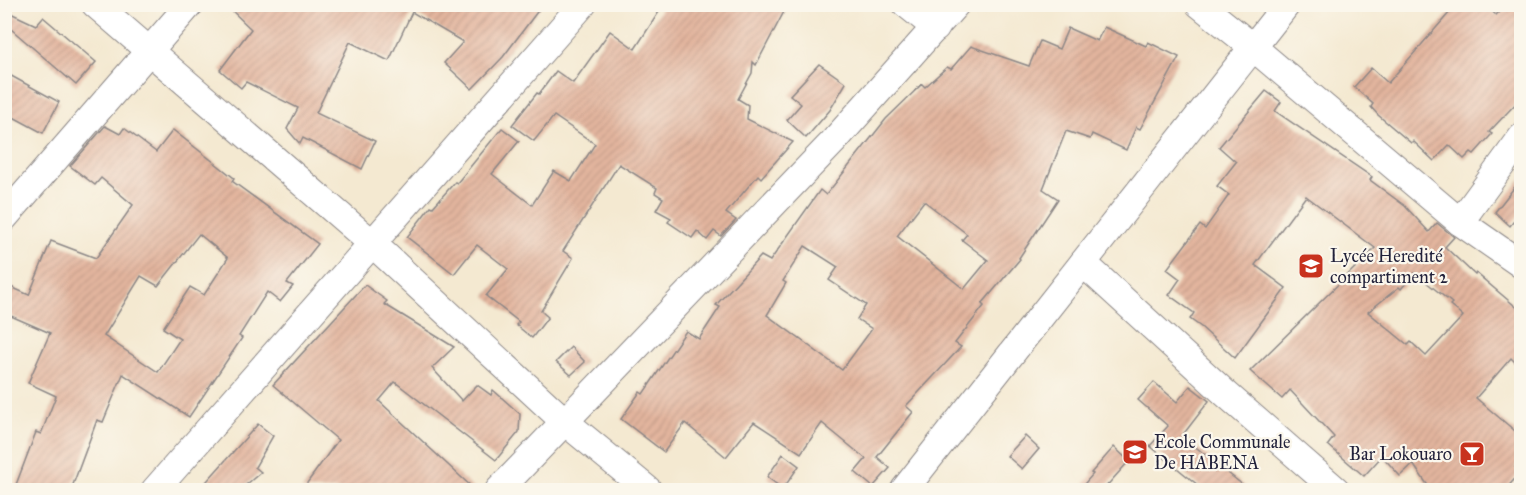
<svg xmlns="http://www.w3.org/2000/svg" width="1526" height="495" viewBox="0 0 1526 495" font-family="'IM FELL Great Primer',serif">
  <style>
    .building { fill: url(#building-hatch); fill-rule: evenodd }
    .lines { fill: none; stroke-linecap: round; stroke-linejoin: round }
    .street-casing { stroke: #8b8686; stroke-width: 29 }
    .street { stroke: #fff; stroke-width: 27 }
    .labels { text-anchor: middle; stroke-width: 4.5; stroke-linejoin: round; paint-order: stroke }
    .poi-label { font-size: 18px; fill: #22223b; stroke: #fbf7ec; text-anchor: start }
  </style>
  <defs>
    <pattern id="building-hatch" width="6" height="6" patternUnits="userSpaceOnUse" patternTransform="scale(1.5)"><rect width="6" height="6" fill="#e3b59e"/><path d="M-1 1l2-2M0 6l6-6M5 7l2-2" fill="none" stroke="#c29b89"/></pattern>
  </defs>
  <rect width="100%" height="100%" fill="#fbf7ec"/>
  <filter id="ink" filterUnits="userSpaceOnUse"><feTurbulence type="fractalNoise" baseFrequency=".0167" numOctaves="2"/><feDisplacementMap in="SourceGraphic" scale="12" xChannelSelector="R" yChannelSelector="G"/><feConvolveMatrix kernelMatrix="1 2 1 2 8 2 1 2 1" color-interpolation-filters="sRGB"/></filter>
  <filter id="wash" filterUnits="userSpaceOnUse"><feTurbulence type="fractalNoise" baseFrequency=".008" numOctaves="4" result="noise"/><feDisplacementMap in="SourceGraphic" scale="24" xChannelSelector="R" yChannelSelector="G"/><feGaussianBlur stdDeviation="1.35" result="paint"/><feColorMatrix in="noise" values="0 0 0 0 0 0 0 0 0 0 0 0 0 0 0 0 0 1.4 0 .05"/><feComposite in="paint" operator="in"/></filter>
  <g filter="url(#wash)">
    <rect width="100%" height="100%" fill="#f4e9d1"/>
    <g id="blocks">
      <!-- building -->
      <g class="building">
        <path d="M225,4H543L503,57L472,89L444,63L463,42L412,12L389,61L350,42L316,113L375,141L362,169L303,138L300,144L287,129L298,108L246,82L241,88L220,70L251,29Z"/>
        <path d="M664,4H788L756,65L753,62L752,73L738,99L748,105L747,119L793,142L761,178L758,175L726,213L736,220L721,236L714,231L707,240L697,231L692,238L668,222L671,218L656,210L663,198L655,193L657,188L619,164L563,251L573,258L541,311L548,317L532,338L516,325L519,322L486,296L508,269L477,245L454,274L407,237L431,206L433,207L455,182L457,183L502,128L519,141L492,174L532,205L554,171L571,181L595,144L554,116L534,141L512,125L537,93L539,94L556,71L573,83L610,31L635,49Z"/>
        <path d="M1457,4H1484L1496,15L1507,4H1512L1521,14V98L1489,132L1492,134L1474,154L1471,152L1464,159L1449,145L1434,161L1413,141L1411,143L1378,115L1371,107L1373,104L1354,87L1371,68L1388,83Z"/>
        <path d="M4,10L36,25L43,17L96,62L76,85L4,23Z"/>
        <path d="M1104,27L1146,46L1148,42L1179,57L1140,129L1136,127L1126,150L1092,134L1090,139L1066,131L1043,189L1058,199L1019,258L1020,259L982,304L984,306L955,343L961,347L906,406L913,412L877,457L890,468L873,487L855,472L866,459L822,423L801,453L754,422L726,457L685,423L664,452L621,419L640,392L643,394L686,331L699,339L720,307L716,305L761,256L770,261L820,190L826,195L886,119L922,84L925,87L947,67L951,69L971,46L1029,66L1040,41L1059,49L1068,28L1097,41ZM924,201L967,234L962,240L988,260L964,289L897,236ZM805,246L838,267L829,280L866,305L857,319L872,329L842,370L767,315L786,283L783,281Z"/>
        <path d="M819,64L846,83L830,110L806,138L787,120L801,104L790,95Z"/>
        <path d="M4,72L59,102L43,133L4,112Z"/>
        <path d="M1266,91L1281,102L1275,111L1372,177L1370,180L1405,206L1429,232L1437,223L1454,237L1445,247L1475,275L1476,273L1521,311V368L1511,358L1476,398L1521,436V460L1515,467L1520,473L1505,490H1431L1413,464L1400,476L1382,456L1364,476L1328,445L1334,437L1290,390L1282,399L1250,371L1375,248L1306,196L1255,265L1286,288L1235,358L1201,327L1190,319L1194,313L1169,295L1180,279L1167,269L1200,225L1205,229L1229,195L1217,186L1236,162L1219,147ZM1415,273L1452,303L1450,305L1463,316L1426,356L1411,342L1408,345L1368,312L1399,287L1401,289Z"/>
        <path d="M105,126L120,134L124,128L156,152L173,130L234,178L232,181L318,244L287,283L293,286L280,302L267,292L239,336L242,338L189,417L123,374L103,422L97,420L71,490H14L36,432L41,434L56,396L28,383L50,333L4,313V284L29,295L51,241L96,258L133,205L101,178L95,185L70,166ZM199,234L228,258L204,295L190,287L163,328L180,339L158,372L104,336L141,276L158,286Z"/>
        <path d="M1521,179V212L1510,226L1495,212Z"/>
        <path d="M365,285L387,301L384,304L454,347L432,368L462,401L477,385L491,395L493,390L520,414L519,432L496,460L395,382L379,401L475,490H302L338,440L273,385Z"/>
        <path d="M571,347L585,362L571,375L556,362Z"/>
        <path d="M1154,382L1177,402L1190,386L1209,401L1182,436L1249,490H1204L1150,446L1168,426L1138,400Z"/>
        <path d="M258,424L273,436L255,467L261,472L240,490H199Z"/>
        <path d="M1025,436L1039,449L1022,469L1007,456Z"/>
        <path d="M1114,447L1129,461L1103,490H1079L1093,474L1091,473Z"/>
        <path d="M783,454L799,466L783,489L767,477Z"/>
      </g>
    </g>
  </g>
  <g filter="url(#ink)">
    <use href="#blocks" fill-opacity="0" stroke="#8b8686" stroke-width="1.5"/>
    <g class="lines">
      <!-- street casing -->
      <g class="street-casing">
        <g id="street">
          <path d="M95,4L373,244L564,421L648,490"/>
          <path d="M906,4L936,28"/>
          <path d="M1199,4L1254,48L1460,222L1522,265"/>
          <path d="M4,218L190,4"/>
          <path d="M1460,222L1522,137"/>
          <path d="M1083,263L1226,394L1336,490"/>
          <path d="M155,490L583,4"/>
          <path d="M499,490L833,142L956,4"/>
          <path d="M904,490L1287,4"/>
        </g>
      </g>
      <!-- street -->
      <use href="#street" class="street"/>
    </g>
  </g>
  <!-- icons -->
  <defs>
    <g id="school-square" transform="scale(1.35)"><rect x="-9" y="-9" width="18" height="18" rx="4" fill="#c8321e" stroke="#fbf7ec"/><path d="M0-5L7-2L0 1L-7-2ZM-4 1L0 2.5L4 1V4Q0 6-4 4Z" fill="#fff"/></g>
    <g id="bar-square" transform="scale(1.35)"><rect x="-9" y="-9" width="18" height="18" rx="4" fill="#c8321e" stroke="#fbf7ec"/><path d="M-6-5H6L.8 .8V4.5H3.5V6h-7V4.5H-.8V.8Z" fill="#fff"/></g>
  </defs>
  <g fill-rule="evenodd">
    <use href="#school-square" x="1311" y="266"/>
    <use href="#school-square" x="1135" y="452"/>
    <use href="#bar-square" x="1472" y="454"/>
  </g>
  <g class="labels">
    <!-- poi labels -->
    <g class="poi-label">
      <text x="1330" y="262">Lycée Heredité<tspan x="1330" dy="21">compartiment 2</tspan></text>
      <text x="1154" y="448">Ecole Communale<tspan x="1154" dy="21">De HABENA</tspan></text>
      <text x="1452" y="460" text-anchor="end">Bar Lokouaro</text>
    </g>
  </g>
  <!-- margin -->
  <rect width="1526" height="495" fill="none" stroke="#fbf7ec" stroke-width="24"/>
</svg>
